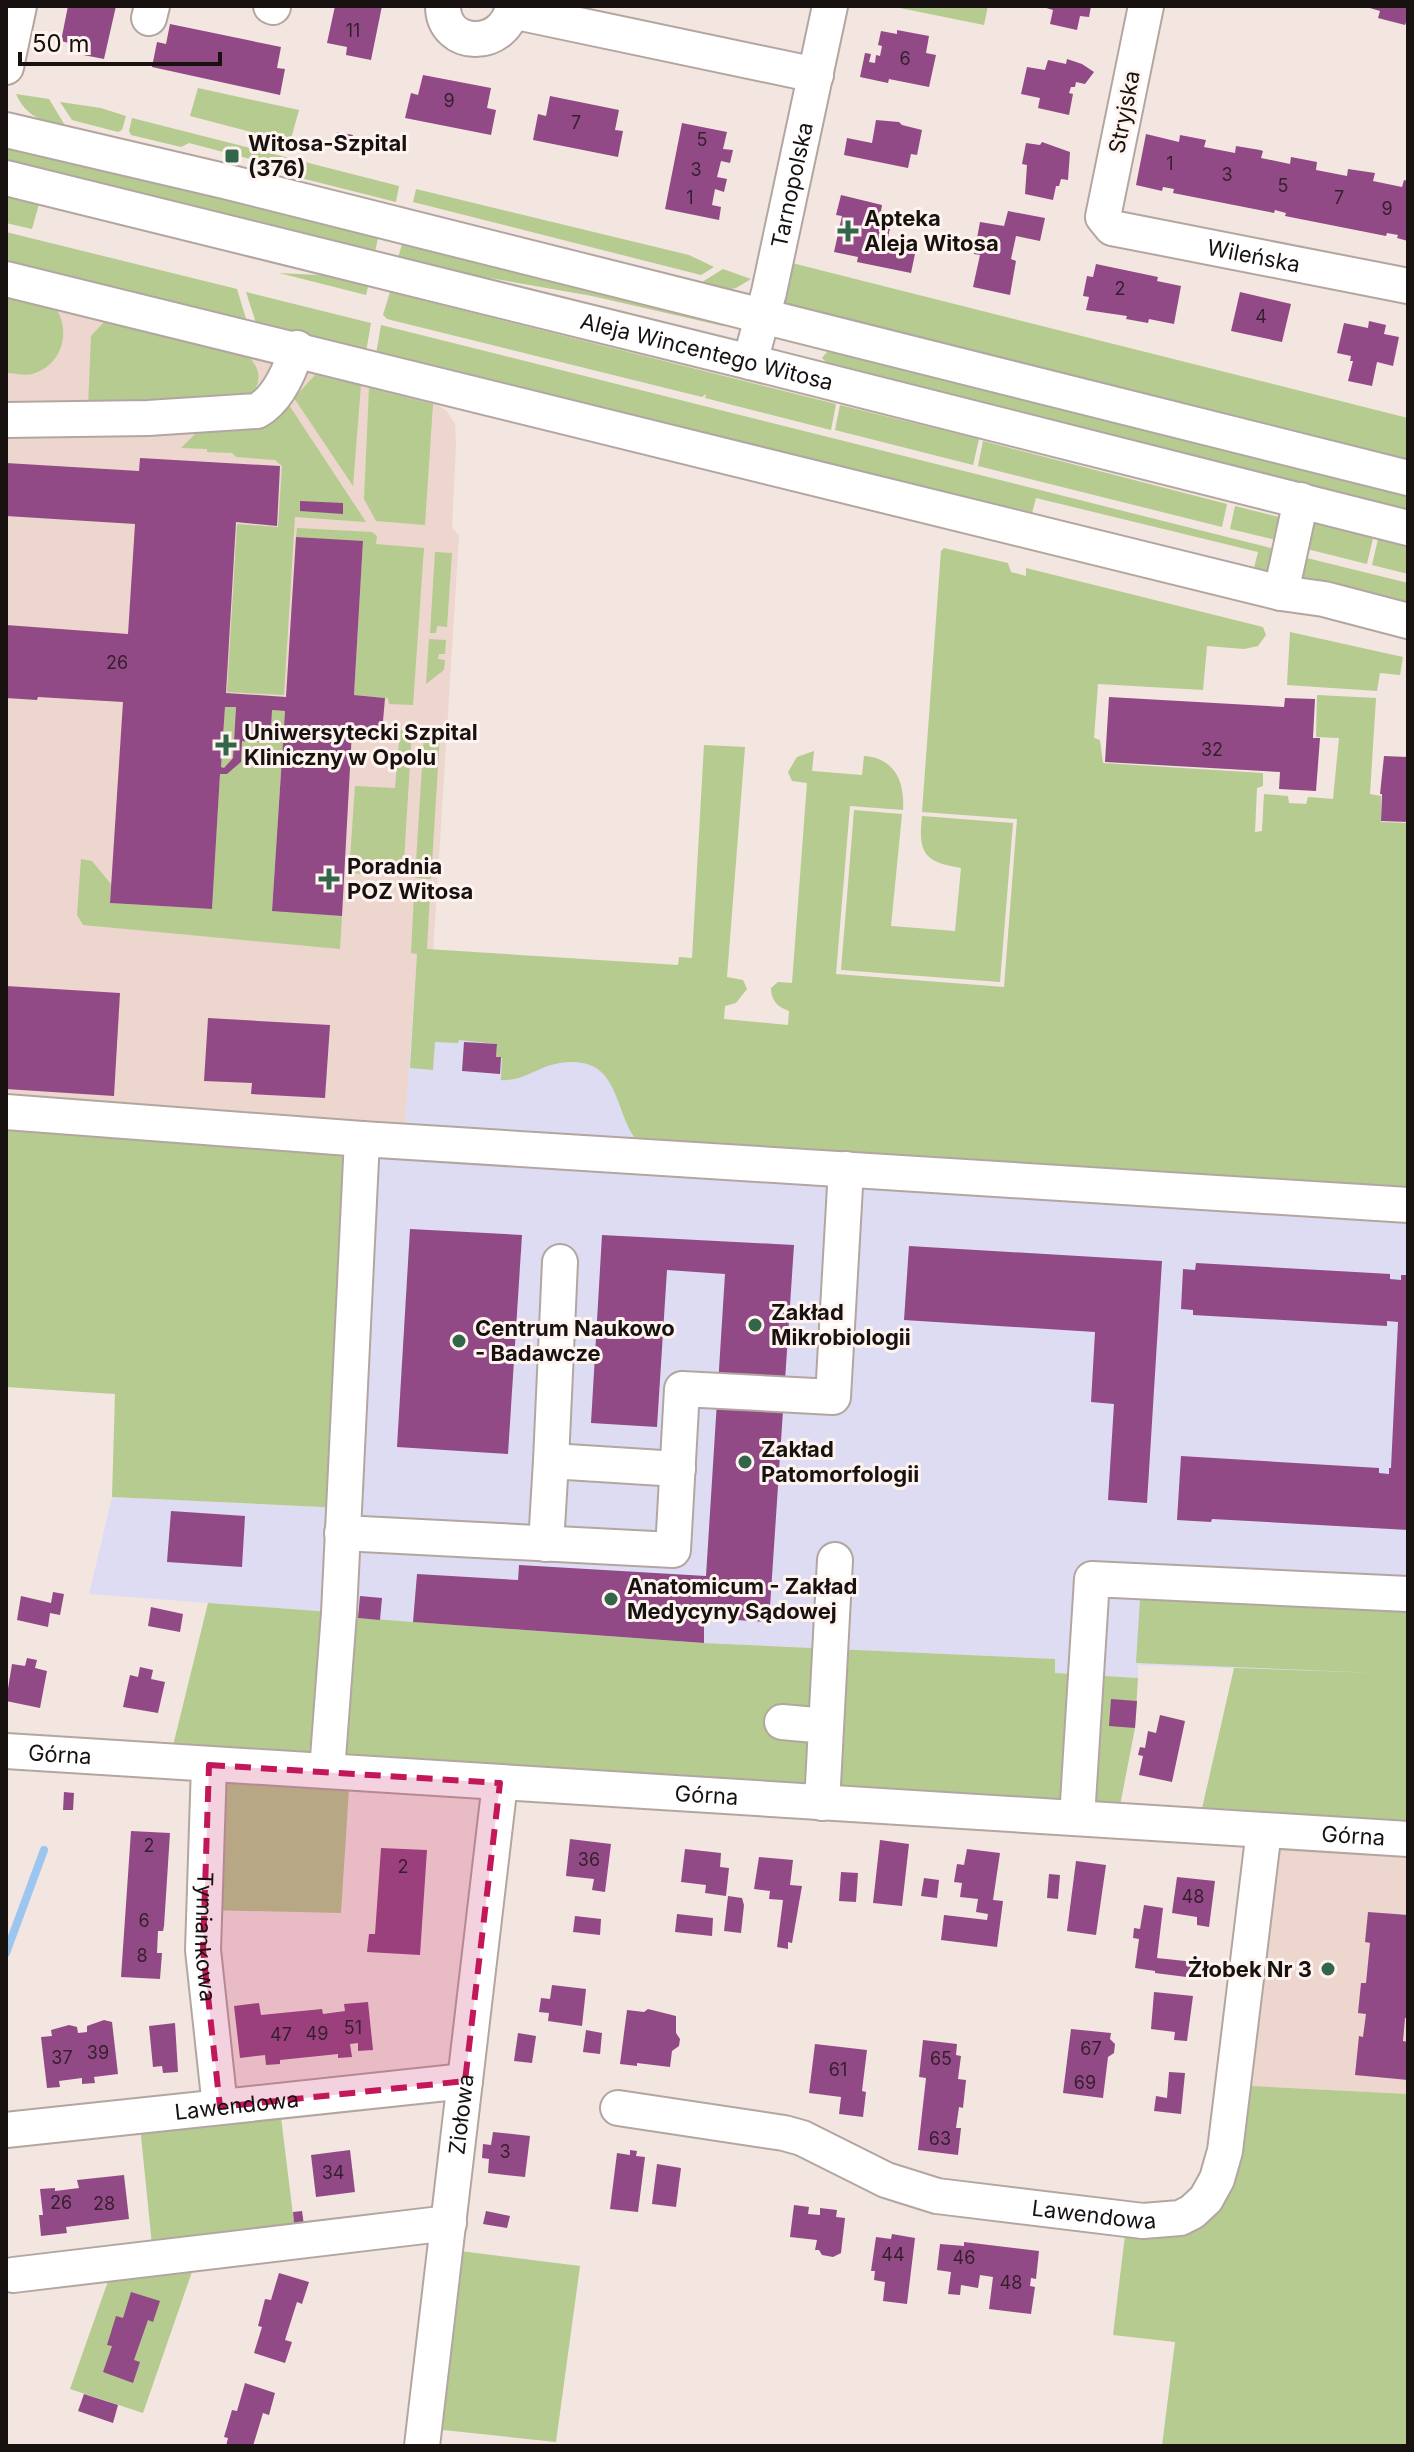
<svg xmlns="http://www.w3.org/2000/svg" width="1414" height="2452" viewBox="0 0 1414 2452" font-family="Inter,sans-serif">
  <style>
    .industrial { fill: #dedcf2 }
    .built { fill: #ecd6ce }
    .green { fill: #b5cb8f }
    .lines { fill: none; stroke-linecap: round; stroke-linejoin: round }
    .stream { stroke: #9cc6f0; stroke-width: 8 }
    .building { fill: #924a86; fill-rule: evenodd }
    .minor-casing { stroke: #b3a6a1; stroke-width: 38 }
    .minor { stroke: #fff; stroke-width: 34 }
    .marked { fill: #c2185b; fill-opacity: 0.2; stroke: #c2185b; stroke-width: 6; stroke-dasharray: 16 10; stroke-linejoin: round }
    .poi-dot { fill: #32664b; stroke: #fef3ef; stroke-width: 3 }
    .labels { text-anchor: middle; stroke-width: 6; stroke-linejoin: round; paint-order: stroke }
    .number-label { font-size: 18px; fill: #36202e }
    .street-label { font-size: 22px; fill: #171210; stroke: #fef3ef }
    .poi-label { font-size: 22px; font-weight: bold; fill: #171210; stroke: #fef3ef; text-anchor: start }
  </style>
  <rect width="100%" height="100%" fill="#f3e5e0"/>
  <!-- industrial -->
  <path class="industrial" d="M417,953L679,1036L1408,1087V1674L1138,1665V1678L1055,1673V1659L704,1643L358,1618V1614L89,1594L112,1497L343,1508L362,1139L404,1141Z"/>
  <!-- built -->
  <g class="built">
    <path d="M6,299L432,402L446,410L455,424L456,443L452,527L459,536L433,954H417L404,1141L6,1112Z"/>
    <path d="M1264,1830L1408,1839V2094L1233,2085Z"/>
  </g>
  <!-- green -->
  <g class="green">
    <path d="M890,6H988L984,25Z"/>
    <path d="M198,88L299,110L290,142L190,116Z"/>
    <path d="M16,94L49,99L66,127C43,121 27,118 16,94Z"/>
    <path d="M60,102L101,108L126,116L122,130L118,132L72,120Z"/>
    <path d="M132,118L399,186L396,202L285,174L281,167L189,143L181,147L131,135L129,131Z"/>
    <path d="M6,146L378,238L375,252L6,162Z"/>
    <path d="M416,189L689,255L714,267L701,275L413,202Z"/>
    <path d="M6,196L39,204L32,229L6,223Z"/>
    <path d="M411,209L702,282L723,269L751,279L736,288L725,290L410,213Z"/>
    <path d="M6,232L237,289L247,322L6,264Z"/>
    <path d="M402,244L729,325L723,326L592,296L462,273L398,258Z"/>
    <path d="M776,259L1408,418V478L763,315Z"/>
    <path d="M279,273L336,276L369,283L366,295Z"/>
    <path d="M246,292L371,323L366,352L257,326Z"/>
    <path d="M390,292L836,404L831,430L705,398L706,394L702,397L387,319L383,315Z"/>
    <path d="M6,298L57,310C71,334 61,366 32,374C25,376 14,373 6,373Z"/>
    <path d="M104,322L250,358C263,373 260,385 248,399L88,407L91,336Z"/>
    <path d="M381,325L1279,550L1273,576L1253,572L1258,552L1036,498L1031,517L376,354Z"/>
    <path d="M827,352L840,353L1408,496V512L830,366L822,358Z"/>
    <path d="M315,375L361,385L353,486L294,398Z"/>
    <path d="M369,388L433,404L425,525L376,521L364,499Z"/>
    <path d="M289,405L366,522L295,517L284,695L227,692L237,524L278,527L282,466L275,460L236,457L232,453L207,452V449L181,448L196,433L263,428L280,416Z"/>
    <path d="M840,405L979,439L973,465L835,430Z"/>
    <path d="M983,441L1227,504L1222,527L978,466Z"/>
    <path d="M1235,506L1279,517L1280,541L1230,529Z"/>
    <path d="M1315,523L1373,538L1367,564L1299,547L1311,524Z"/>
    <path d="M297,528L372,532L377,536L376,544L424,548L413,705L389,704L388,698L354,695L363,542L296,537Z"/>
    <path d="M1378,539L1408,547V574L1372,565Z"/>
    <path d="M944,548L1008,563L1011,572L1026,576V568L1263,627L1266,635L1258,646L1244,649L1207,646L1203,690L1098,684L1094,738L1100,740L1103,763L1263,773V786L1257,788L1255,832L1262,831L1264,794L1288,796L1289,803L1306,804L1308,797L1333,799L1339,738L1316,737L1317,695L1376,698L1370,794L1381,796V822L1408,823V1193L640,1144C612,1115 623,1053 560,1063C538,1066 523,1082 501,1080L502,1058L496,1057L497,1044L459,1040L458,1043L435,1042L433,1070L410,1068L417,954L411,953L414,894H430L427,949L678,965L679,957L692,958L704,745L745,747L727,977L743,980L747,989L736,1003L725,1006L724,1019L788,1025L789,1011C777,1007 771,1000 771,988L778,982L792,983L807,783L792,781L788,772L797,757L814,751L812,771L862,775L864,756C895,758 905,782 903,810L850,806L836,974L1004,987L1017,819L922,812L941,551Z"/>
    <path d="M435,552L452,553L447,627L437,626L436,633H430Z"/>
    <path d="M1303,557L1408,583V608L1297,583Z"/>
    <path d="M1290,632L1403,657L1400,675L1380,673L1377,691L1287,685Z"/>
    <path d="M429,639L446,640L445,654H439L438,659L445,660L444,670L426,684Z"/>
    <path d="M225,707H236L233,758L224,768L221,767Z"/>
    <path d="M272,710L285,711L272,910L342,916L340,949L83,925L77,915L81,859L92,861L111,884L110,903L212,909L220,774H227L241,762L242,741Z"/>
    <path d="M400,730L412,731L403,877L349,873L355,786L395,788Z"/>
    <path d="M424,734L440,735L431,879L415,878Z"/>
    <path d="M854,810L902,814L891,926L955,931L961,868C924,862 918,853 922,816L1013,823L1000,982L841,970Z"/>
    <path d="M6,1112L362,1139L343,1508L112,1497L115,1394L6,1387Z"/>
    <path d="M1147,1598L1408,1612V1839L1198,1826L1234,1668L1378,1673L1136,1663L1140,1600Z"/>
    <path d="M208,1603L358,1614L359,1618L703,1643L1055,1659V1673L1138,1678L1135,1728L1117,1821L350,1773L341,1913L205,1910L209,1765L169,1762Z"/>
    <path d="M1233,2085L1408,2094V2441L1406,2446H1162L1175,2342L1113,2335L1127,2218L1198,2207Z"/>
    <path d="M279,2101L294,2223H297V2226L203,2240L143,2413L70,2389L119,2250L152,2245L139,2116Z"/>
    <path d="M460,2251L580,2266L556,2442L424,2428Z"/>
  </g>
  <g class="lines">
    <!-- stream -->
    <path class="stream" d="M6,1953L44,1850"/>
  </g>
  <!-- building -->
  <g class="building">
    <path d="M68,6H116L104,59L78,54L80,46L61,41Z"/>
    <path d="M335,6H382L371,60L346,55L347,47L327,43Z"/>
    <path d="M1040,6H1091L1089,17L1080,16L1077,30L1050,24L1053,10Z"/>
    <path d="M1363,6H1408V17L1405,25L1378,18L1380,11Z"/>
    <path d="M170,24L281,47L277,68L285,69L280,95L152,67L157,42L166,44Z"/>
    <path d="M897,30L929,36L926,53L936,55L929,87L889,79L888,83L860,77L865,53L871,54L869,62L875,63L876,55L880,56L882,46L878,45L881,31L897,34Z"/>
    <path d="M1067,59L1082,64L1094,72L1085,84L1076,82L1075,87H1071L1069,93L1073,94L1069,115L1038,108L1040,98L1021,94L1027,67L1045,70L1048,60L1066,64Z"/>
    <path d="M423,75L491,88L487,108L496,110L491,135L405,118L411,93L418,95Z"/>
    <path d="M550,96L619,110L615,130L623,131L618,157L533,140L538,114L546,116Z"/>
    <path d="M876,120L899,122L902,125L922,130L917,155L911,154L908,168L844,155L847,138L872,143Z"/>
    <path d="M682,123L727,132L723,149L733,150L730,163L721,161L717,177L727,179L724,192L715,189L712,205L721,207L719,220L665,209Z"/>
    <path d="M337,132L353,135L350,145L335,142Z"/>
    <path d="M1146,134L1179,142L1180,135L1206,140L1204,147L1235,153L1236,146L1260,150L1263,151L1261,158L1290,164L1291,157L1317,162L1316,170L1347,176L1348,169L1375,173L1373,181L1402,187L1404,180L1408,181V241L1397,238L1398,235L1387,233L1386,236L1285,216L1286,213L1275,210L1274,213L1173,193L1174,189L1163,187L1162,191L1136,185Z"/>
    <path d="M1042,142L1070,152L1068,180L1061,179L1059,186H1056L1053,200L1025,194L1027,165L1022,164L1026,143L1040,145Z"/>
    <path d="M841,195L882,205L881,211L893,213L887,243L916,249L911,273L857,262L858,257L834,252L842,216L836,215Z"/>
    <path d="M1008,211L1045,218L1040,241L1016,236L1011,259L1016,261L1010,295L973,287L980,255L974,254L980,222L1004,226Z"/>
    <path d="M1096,264L1158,277L1157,281L1181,286L1174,324L1149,319L1148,323L1126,319L1127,316L1086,310L1089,297L1083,296L1087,276L1093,277Z"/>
    <path d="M1240,292L1291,304L1282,342L1231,331Z"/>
    <path d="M1369,321L1386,325L1384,334L1399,337L1393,366L1377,362L1372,386L1348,381L1353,361H1350L1351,356L1337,353L1344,323L1368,328Z"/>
    <path d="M140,458L280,466L277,526L236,522L226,693L286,697L296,537L363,541L354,695L385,698L382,733L352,731L342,916L272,911L285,711L272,710L270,743L242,741L241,762L227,774H220L212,909L110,903L123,702L38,697L37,700L6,698V625L128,634L135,524L6,516V463L139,471ZM225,707H236L233,758L224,768L221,767Z"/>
    <path d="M300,501L343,503V514L300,511Z"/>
    <path d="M1109,697L1284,707L1285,698L1315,699L1313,738H1320L1316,791L1279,789L1280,772L1105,762Z"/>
    <path d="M1384,756L1408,757V822L1381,821L1382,794H1380Z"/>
    <path d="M6,986L120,993L114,1096L6,1089Z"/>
    <path d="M208,1018L330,1025L325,1098L251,1094L252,1083L204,1081Z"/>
    <path d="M464,1042L497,1044L496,1057H501L500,1074L462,1071Z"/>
    <path d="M410,1229L522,1235L508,1454L397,1447Z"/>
    <path d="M602,1235L794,1245L769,1622L704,1618V1643L413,1622L417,1574L518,1580L519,1565L706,1576L725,1274L667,1270L657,1427L591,1423Z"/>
    <path d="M909,1246L1162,1261L1147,1503L1108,1500L1114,1404L1091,1402L1095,1332L904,1320Z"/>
    <path d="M1196,1263L1390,1274V1279L1401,1280V1275H1408V1530L1212,1519L1211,1522L1177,1520L1181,1456L1379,1468V1473L1389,1474V1468H1391L1398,1322L1387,1321V1326L1193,1315V1310L1181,1309L1183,1269L1195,1270Z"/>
    <path d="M171,1511L245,1516L242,1567L167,1562Z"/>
    <path d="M53,1592L64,1594L60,1615L50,1613L48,1627L17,1620L21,1596L51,1603Z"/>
    <path d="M360,1596L382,1598L380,1620L358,1618Z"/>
    <path d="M151,1607L183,1614L180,1632L148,1626Z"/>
    <path d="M27,1658L37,1660L35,1668L47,1671L40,1708L6,1701L12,1664L25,1666Z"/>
    <path d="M140,1667L153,1670L151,1679L165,1682L158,1713L123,1707L130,1675L138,1677Z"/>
    <path d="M1111,1699L1137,1701L1135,1728L1109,1726Z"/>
    <path d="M1160,1715L1185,1721L1172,1782L1139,1775L1143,1756L1138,1755L1140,1747L1145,1748L1148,1731L1156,1733Z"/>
    <path d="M64,1792L74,1793L73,1810H63Z"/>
    <path d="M131,1831L170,1833L164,1926L163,1931H158L157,1953H162L160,1979L121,1977Z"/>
    <path d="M570,1839L611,1844L605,1892L592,1890L594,1879L566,1876Z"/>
    <path d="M880,1840L909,1844L902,1906L873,1903Z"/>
    <path d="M381,1848L427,1850L420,1955L367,1952L369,1934H375Z"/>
    <path d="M685,1849L721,1853L720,1867L729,1868L726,1896L705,1893L706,1885L681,1882Z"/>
    <path d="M967,1849L1000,1853L993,1900L1003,1901L997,1947L941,1940L944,1915L987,1920L988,1914L976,1912L978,1899L960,1897L962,1883L954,1882L957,1864L964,1865Z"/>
    <path d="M759,1857L793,1860L790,1885L802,1886L792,1943L788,1942V1949L777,1947L783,1900L769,1899L770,1891L754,1889Z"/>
    <path d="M1076,1861L1106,1865L1096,1935L1067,1931Z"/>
    <path d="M841,1872L858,1873L856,1902L839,1901Z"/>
    <path d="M1049,1874L1060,1875L1058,1899L1047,1898Z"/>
    <path d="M1177,1877L1215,1881L1209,1927L1197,1925V1917L1172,1913Z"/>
    <path d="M924,1878L939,1880L937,1898L921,1896Z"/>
    <path d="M728,1896L742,1898L744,1905L741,1933L724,1931Z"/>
    <path d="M1144,1905L1163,1908L1157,1958L1204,1963L1202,1979L1155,1973V1971L1135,1968L1139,1939L1133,1938L1134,1928L1140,1929Z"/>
    <path d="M1368,1912L1408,1915V2018H1405L1403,2041L1408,2042V2080L1355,2075L1359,2036L1363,2037L1366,2014L1358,2013L1361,1983H1366L1370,1943L1365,1942Z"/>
    <path d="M677,1914L713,1918L712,1936L675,1932Z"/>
    <path d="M575,1916L601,1919L600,1935L573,1932Z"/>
    <path d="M552,1985L586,1989L582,2026L548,2021L549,2013L539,2012L541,1998L550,1999Z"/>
    <path d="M1154,1992L1193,1996L1187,2041L1174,2040L1175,2032L1151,2029Z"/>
    <path d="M368,2002L373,2050L358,2051V2043L350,2044L352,2057L338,2058V2054L280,2060V2064L266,2065L265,2055L240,2058L234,2006L259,2003L261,2015L322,2009L323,2014L345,2011L344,2004Z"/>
    <path d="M648,2009L676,2016V2033L680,2039L679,2046L672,2051L670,2067L637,2063V2066L620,2064L627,2010L644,2012Z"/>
    <path d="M104,2020L112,2022L118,2074L94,2077L95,2083L82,2084V2078L59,2081L60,2087L47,2088L41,2037L52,2036L51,2030L69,2025L77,2027L78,2033L87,2032V2026Z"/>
    <path d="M175,2023L178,2072L163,2073L162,2066L153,2067L149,2026Z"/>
    <path d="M1071,2029L1111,2033L1110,2039L1115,2044L1114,2053L1108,2057L1103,2098L1063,2093Z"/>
    <path d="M586,2030L602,2033L600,2054L583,2052Z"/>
    <path d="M518,2033L536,2036L532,2063L514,2061Z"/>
    <path d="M923,2040L957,2044L956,2055L961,2056L958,2079L966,2080L963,2108L959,2107L956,2128H961L958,2155L918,2150L926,2078L919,2077Z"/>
    <path d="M815,2044L867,2050L862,2091L866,2092L863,2117L839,2114L841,2097L809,2093Z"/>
    <path d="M1169,2072L1185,2073L1181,2114L1154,2111L1156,2096L1167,2098Z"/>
    <path d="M493,2132L530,2136L525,2177L488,2173L489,2159L482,2158L483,2144L491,2145Z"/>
    <path d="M350,2150L355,2192L316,2197L311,2155Z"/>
    <path d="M630,2150L637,2151L636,2156L645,2157L638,2212L610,2209L617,2153L630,2155Z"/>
    <path d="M657,2164L681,2168L676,2207L652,2204Z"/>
    <path d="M124,2175L129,2219L66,2227L67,2233L41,2236L39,2215H43L40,2189L55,2188V2191L79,2188L77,2180Z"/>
    <path d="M794,2205L809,2207L808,2214L820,2215V2208L837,2210L836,2217L845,2218L841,2253L833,2257L822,2255L819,2250H815L817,2240L790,2237Z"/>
    <path d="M302,2211L304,2225L297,2226V2223H294L293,2212Z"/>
    <path d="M486,2211L510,2216L507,2228L483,2224Z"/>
    <path d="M892,2234L915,2238L907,2304L883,2301L885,2282L874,2280L875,2271H871L876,2237L891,2239Z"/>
    <path d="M964,2242L1039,2251L1036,2279L1031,2278L1030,2286L1035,2287L1031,2314L989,2309L993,2277L980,2275L978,2288L961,2285L960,2295L948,2294L951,2272L937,2270L940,2244L964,2246Z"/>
    <path d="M279,2273L309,2282L302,2304L297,2302L285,2340L292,2342L285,2363L254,2353L262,2327L258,2326L265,2299L271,2300Z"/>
    <path d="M131,2292L160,2301L153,2322L148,2320L134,2360L140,2362L133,2383L103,2372L112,2346L107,2345L116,2316L123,2318Z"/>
    <path d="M245,2383L275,2393L269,2415L263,2413L253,2446H226L228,2438L224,2437L232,2410L237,2411Z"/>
    <path d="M84,2394L118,2405L113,2423L78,2411Z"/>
  </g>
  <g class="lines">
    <!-- minor casing -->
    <g class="minor-casing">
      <g id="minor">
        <path d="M271,6L273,7"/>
        <path d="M443,6C443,49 505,51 513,6"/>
        <path id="s1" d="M1146,6L1103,217L1112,228L1408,286"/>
        <path d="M512,11L816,75"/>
        <path d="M149,18L152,6"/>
        <path d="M6,67L19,6"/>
        <path d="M6,130L224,181L1408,478"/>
        <path id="s2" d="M6,178L750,362L1408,528"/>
        <path d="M6,279L1281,593L1324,599L1408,621"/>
        <path id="s3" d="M750,362L769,292L830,6"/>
        <path d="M6,420L148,418L257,411C278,399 290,371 297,348"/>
        <path d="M1281,593L1301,500"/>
        <path d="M6,1112L362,1139"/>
        <path d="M551,1461L560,1262"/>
        <path d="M342,1533L673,1550L682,1389L833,1397L846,1169"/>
        <path d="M546,1544L551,1461L678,1469"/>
        <path d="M782,1722L826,1726"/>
        <path id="s4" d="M6,1751L1408,1839"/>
        <path id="s5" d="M209,1765L203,1950L220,2107"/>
        <path d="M327,1771L339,1613L362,1139L1408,1205"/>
        <path d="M822,1803L835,1560"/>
        <path d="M1077,1818L1092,1579L1408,1594"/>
        <path id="s6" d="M618,2108L784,2133L802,2138L886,2180L937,2196L1143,2221L1180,2218L1192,2212L1206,2199L1217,2179L1225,2151L1264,1830"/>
        <path id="s7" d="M6,2130L465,2081"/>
        <path d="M13,2275L449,2223"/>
        <path id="s8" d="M422,2446L500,1783"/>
      </g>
    </g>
    <!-- minor -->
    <use href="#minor" class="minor"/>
  </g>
  <!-- marked area -->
  <path class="marked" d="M209,1765L500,1783L465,2081L220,2107L203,1950Z"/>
  <!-- markers -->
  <g class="poi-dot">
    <rect x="224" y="148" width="16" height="16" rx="4"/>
    <path d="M844 219h8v8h8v8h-8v8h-8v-8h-8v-8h8z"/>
    <path d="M222 733h8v8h8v8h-8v8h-8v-8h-8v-8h8z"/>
    <path d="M325 867h8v8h8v8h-8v8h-8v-8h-8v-8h8z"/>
    <circle cx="755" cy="1325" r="8"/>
    <circle cx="459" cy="1341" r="8"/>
    <circle cx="745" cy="1462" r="8"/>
    <circle cx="611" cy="1599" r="8"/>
    <circle cx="1328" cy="1969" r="8"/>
  </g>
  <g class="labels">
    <!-- number labels -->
    <g class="number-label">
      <text x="353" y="37">11</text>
      <text x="905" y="65">6</text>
      <text x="449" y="107">9</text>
      <text x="576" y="129">7</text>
      <text x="702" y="146">5</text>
      <text x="1170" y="170">1</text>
      <text x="696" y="176">3</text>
      <text x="1227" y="181">3</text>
      <text x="1283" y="192">5</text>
      <text x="690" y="204">1</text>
      <text x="1339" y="204">7</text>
      <text x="1387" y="215">9</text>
      <text x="1120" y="295">2</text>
      <text x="1261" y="323">4</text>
      <text x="117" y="669">26</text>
      <text x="1212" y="756">32</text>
      <text x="149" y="1852">2</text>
      <text x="589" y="1866">36</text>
      <text x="403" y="1873">2</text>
      <text x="1193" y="1903">48</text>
      <text x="144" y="1927">6</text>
      <text x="142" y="1962">8</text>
      <text x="353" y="2034">51</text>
      <text x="317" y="2040">49</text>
      <text x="281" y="2041">47</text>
      <text x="1091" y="2055">67</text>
      <text x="98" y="2059">39</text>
      <text x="62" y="2064">37</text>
      <text x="941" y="2065">65</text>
      <text x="838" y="2076">61</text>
      <text x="1085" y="2089">69</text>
      <text x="940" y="2145">63</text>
      <text x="505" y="2158">3</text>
      <text x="333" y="2179">34</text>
      <text x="61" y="2209">26</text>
      <text x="104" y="2210">28</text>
      <text x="893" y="2261">44</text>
      <text x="964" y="2264">46</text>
      <text x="1011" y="2289">48</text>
    </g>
    <!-- street labels -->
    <g class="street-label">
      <text transform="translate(1124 112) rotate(-79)" y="8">Stryjska</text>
      <text dy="8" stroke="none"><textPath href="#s3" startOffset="182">Tarnopolska</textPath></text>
      <text dy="8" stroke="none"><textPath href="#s1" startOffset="374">Wileńska</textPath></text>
      <text dy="8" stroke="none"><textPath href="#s2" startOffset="722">Aleja Wincentego Witosa</textPath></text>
      <text dy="8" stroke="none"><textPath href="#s4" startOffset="54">Górna</textPath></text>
      <text dy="8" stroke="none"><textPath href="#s4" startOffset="702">Górna</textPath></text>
      <text dy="8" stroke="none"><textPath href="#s4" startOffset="1350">Górna</textPath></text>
      <text dy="8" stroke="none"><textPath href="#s5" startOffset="172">Tymiankowa</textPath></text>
      <text dy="8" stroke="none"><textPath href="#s7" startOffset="232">Lawendowa</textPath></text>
      <text dy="8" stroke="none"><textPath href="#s8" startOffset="334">Ziołowa</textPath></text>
      <text dy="8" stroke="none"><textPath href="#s6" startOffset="492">Lawendowa</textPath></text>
    </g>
    <!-- poi labels -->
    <g class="poi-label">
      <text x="248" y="151">Witosa-Szpital<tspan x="248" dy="25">(376)</tspan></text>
      <text x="864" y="226">Apteka<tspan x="864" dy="25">Aleja Witosa</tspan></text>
      <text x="244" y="740">Uniwersytecki Szpital<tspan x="244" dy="25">Kliniczny w Opolu</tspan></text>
      <text x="347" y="874">Poradnia<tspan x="347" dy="25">POZ Witosa</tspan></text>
      <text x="771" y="1320">Zakład<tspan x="771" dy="25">Mikrobiologii</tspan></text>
      <text x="475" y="1336">Centrum Naukowo<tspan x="475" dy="25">- Badawcze</tspan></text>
      <text x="761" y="1457">Zakład<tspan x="761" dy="25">Patomorfologii</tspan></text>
      <text x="627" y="1594">Anatomicum - Zakład<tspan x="627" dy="25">Medycyny Sądowej</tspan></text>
      <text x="1312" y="1977" text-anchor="end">Żłobek Nr 3</text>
    </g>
  </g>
  <!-- border -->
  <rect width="1414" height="2452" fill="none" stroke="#171210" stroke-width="16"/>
  <!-- scale -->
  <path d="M20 52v12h200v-12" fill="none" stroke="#171210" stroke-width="4"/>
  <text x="32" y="52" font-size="24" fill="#171210" stroke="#fef3ef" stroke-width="6" paint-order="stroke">50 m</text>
</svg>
